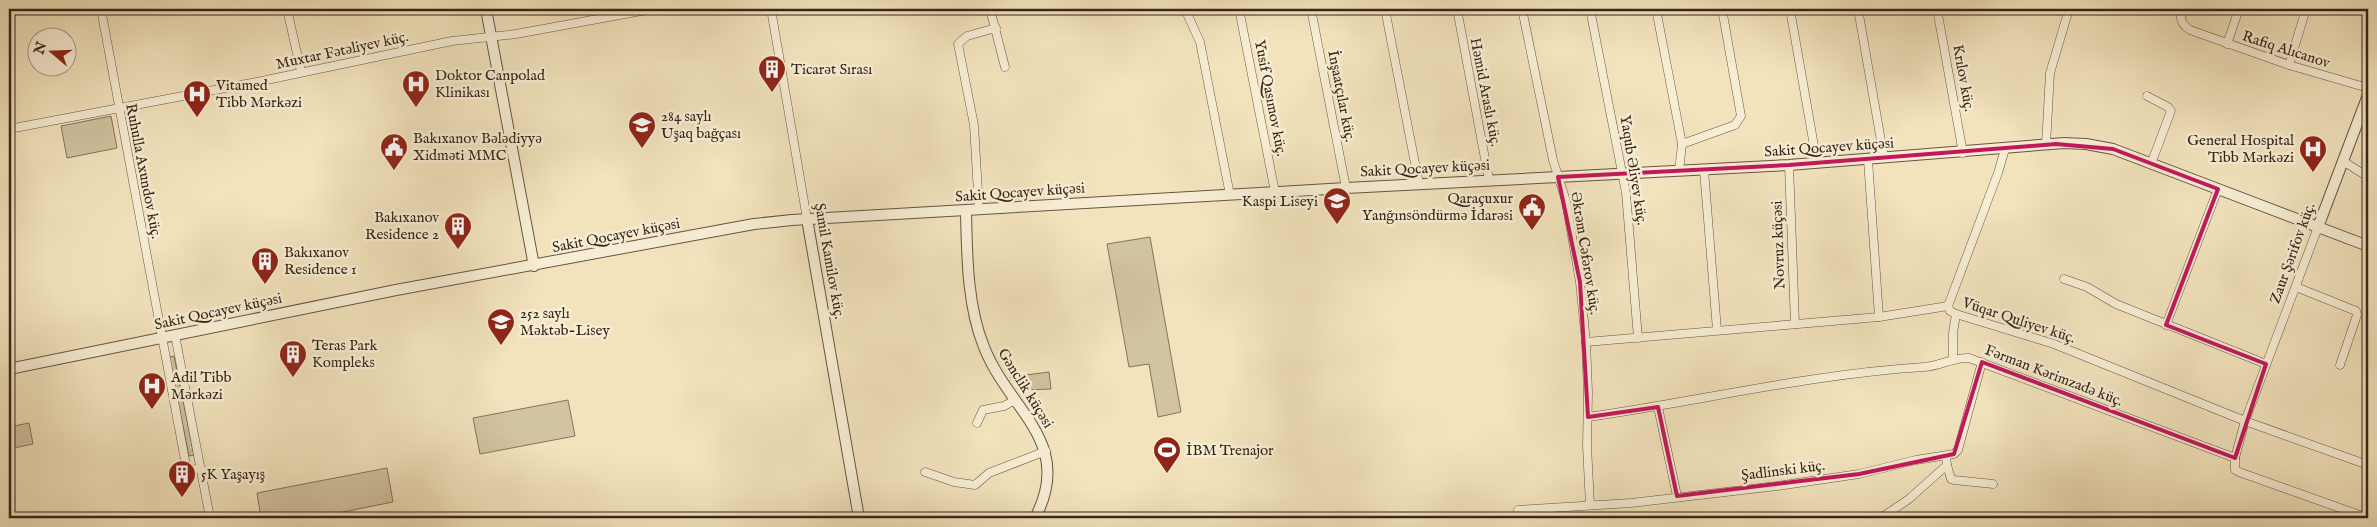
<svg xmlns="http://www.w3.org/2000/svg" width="2377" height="527" viewBox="0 0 2377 527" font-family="'IM FELL English',serif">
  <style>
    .green { fill: #d2c3a1; stroke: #84745c }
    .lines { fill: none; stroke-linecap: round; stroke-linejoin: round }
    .minor-casing { stroke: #665541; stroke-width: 9 }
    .tertiary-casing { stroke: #665541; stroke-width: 12 }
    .minor { stroke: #f7edd4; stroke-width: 8 }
    .tertiary { stroke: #f7edd4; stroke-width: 10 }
    .marked { fill: none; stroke: #c2185b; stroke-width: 4; stroke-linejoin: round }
    .labels { text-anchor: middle; stroke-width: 5; stroke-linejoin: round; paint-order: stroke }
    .street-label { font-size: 15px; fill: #372618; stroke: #f7edd4 }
    .poi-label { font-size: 15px; fill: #372618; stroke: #f7edd4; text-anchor: start }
  </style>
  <rect width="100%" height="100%" fill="#f2e3bd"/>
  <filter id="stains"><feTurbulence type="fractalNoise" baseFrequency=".004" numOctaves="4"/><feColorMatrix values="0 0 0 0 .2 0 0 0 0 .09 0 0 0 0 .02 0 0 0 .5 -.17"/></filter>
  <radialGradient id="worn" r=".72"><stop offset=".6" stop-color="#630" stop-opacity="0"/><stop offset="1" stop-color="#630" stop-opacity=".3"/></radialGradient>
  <!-- green -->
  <g class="green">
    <path d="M111,116L117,148L67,158L61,126Z"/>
    <path d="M1150,237L1181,412L1158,417L1149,364L1129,367L1107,244Z"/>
    <path d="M174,356L194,455L189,456L169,357Z"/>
    <path d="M1049,372L1051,389L1022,390L1010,377Z"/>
    <path d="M568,400L575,436L480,454L473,418Z"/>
    <path d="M29,423L33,444L9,449V427Z"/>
    <path d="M387,468L393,502L313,518H261L257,493Z"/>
  </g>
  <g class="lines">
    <!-- minor casing -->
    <g class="minor-casing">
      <g id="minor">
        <path d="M101,9L187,471L201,468"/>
        <path d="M287,9L301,71"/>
        <path d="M771,9L807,219"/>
        <path d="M990,9L1005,67"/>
        <path d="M1185,9L1200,42L1230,195"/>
        <path d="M1239,9L1275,192"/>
        <path d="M1311,9L1346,188"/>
        <path d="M1385,9L1419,184"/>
        <path d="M1457,9L1489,180"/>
        <path d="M1522,9L1553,160L1566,201L1580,282L1586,342L1588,392L1587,446L1590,505"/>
        <path d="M1590,9L1626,193L1638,338"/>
        <path d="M1656,9L1682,144L1679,171"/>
        <path d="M1790,9L1817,163"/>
        <path d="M1858,9L1884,158"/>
        <path d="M1937,9L1963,153"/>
        <path d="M2182,9C2179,18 2182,25 2190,30L2289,65L2368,88"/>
        <path d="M2227,44L2239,9"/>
        <path d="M2289,65L2306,9"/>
        <path d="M2147,96L2168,107L2171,111L2151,164"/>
        <path d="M9,129L257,82L452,41L516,34L652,9"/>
        <path d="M1682,144L1735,125L1741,116L1722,9"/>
        <path d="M2046,145L2050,73L2069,9"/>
        <path d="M1868,160L1879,317"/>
        <path d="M2343,161L2368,177"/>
        <path d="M1789,165L1795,324"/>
        <path d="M1704,170L1717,330"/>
        <path d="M979,210L974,125L958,44L967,36L996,28"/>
        <path d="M2064,279L2087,287L2116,304L2266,364"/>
        <path d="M2296,287L2356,311L2357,315L2340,365"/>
        <path d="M1948,306L1950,311L1956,314L2054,344L2245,421L2368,465"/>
        <path d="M1948,306L1998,173L2005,149"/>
        <path d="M2166,325L2218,189"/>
        <path d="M175,335L210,518"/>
        <path d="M1586,342L1879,317L1948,306"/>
        <path d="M1953,360V333L1956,314"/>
        <path d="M1658,407L1677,496"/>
        <path d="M1588,417C1700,401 1811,374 1924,367C1940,366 1954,357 1969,358L2235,458V470L2239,472L2368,518"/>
        <path d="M977,423L983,410L1004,406L1015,400"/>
        <path d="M2235,458L2245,421L2318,227"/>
        <path d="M1947,465L1951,479L1954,480L1993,484"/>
        <path d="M925,472L954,482L975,485L989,473L1046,451"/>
        <path d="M1518,510L1631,503L1777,486L1859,474L1916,460L1954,454L1958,450L1982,362"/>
        <path d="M1881,518L1909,499L1947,465L1946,457"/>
      </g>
    </g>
    <!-- tertiary casing -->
    <g class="tertiary-casing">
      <g id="tertiary">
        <path d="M486,9L534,266"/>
        <path d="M966,211C967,255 967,305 984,347C1009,411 1075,442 1035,518"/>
        <path d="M807,219L859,518"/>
        <path d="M2318,227L2368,95"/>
        <path d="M9,369L396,290L754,224L792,220L1346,188L1789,165L2064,143L2086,144L2113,149L2368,246"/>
      </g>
    </g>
    <!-- minor -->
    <use href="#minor" class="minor"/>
    <!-- tertiary -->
    <use href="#tertiary" class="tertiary"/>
  </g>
  <!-- marked area -->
  <path class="marked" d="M2056,144L2113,149L2218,189L2166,325L2266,364L2235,458L1982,362L1954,454L1859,474L1677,496L1658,407L1588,417L1580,282L1558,177L1789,165Z"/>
  <!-- icons -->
  <defs>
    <g id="building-pin" transform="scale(1.4375)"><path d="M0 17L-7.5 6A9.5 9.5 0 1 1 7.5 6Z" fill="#8f2418" stroke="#f7edd4"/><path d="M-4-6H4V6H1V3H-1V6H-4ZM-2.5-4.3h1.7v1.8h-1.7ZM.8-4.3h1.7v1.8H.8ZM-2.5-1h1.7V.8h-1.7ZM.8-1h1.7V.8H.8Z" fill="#fff"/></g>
    <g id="hospital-pin" transform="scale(1.4375)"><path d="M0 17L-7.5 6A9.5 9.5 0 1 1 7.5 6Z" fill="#8f2418" stroke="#f7edd4"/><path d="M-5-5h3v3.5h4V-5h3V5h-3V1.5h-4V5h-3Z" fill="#fff"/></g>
    <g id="school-pin" transform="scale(1.4375)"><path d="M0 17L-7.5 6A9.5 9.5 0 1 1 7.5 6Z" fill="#8f2418" stroke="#f7edd4"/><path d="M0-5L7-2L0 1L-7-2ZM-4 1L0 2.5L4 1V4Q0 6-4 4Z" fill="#fff"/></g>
    <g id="civic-pin" transform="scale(1.4375)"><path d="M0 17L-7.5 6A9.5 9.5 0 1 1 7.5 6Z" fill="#8f2418" stroke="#f7edd4"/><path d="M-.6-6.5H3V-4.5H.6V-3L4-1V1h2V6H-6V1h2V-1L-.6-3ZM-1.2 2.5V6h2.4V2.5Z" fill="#fff"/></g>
    <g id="stadium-pin" transform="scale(1.4375)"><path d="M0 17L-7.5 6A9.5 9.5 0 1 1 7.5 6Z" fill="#8f2418" stroke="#f7edd4"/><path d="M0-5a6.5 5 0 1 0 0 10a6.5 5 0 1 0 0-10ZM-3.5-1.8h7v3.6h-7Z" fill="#fff"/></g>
  </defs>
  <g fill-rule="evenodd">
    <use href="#building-pin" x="772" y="69"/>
    <use href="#hospital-pin" x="416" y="84"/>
    <use href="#hospital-pin" x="197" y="94"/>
    <use href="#school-pin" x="642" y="125"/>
    <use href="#civic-pin" x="394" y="147"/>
    <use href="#hospital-pin" x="2313" y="149"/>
    <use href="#school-pin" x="1337" y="201"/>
    <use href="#civic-pin" x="1532" y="207"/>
    <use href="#building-pin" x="458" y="226"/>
    <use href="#building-pin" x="265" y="261"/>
    <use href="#school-pin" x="501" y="322"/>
    <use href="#building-pin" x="293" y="354"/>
    <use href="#hospital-pin" x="152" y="386"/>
    <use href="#stadium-pin" x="1167" y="450"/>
    <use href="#building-pin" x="182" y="474"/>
  </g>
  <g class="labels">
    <!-- street labels -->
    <g class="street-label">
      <text transform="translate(2286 49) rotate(18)" y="5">Rafiq Alıcanov</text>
      <text transform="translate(342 50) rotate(-12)" y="5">Muxtar Fətəliyev küç.</text>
      <text transform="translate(1964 78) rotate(80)" y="5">Krılov küç.</text>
      <text transform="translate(1486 92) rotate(79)" y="5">Həmid Araslı küç.</text>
      <text transform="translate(1342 96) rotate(79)" y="5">İnşaatçılar küç.</text>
      <text transform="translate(1271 98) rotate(79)" y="5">Yusif Qasımov küç.</text>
      <text transform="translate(1829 147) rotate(-4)" y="5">Sakit Qocayev küçəsi</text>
      <text transform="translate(1425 168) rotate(-3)" y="5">Sakit Qocayev küçəsi</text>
      <text transform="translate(1634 170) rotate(81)" y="5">Yaqub Əliyev küç.</text>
      <text transform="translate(144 171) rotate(79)" y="5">Ruhulla Axundov küç.</text>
      <text transform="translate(1020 192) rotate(-4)" y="5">Sakit Qocayev küçəsi</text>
      <text transform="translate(616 235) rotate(-11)" y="5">Sakit Qocayev küçəsi</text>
      <text transform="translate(1778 245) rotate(-92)" y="5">Novruz küçəsi</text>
      <text transform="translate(1586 253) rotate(81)" y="5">Əkrəm Cəfərov küç.</text>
      <text transform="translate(2292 253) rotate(-70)" y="5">Zaur Şərifov küç.</text>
      <text transform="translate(830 261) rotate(80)" y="5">Şamil Kamilov küç.</text>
      <text transform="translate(218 311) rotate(-12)" y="5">Sakit Qocayev küçəsi</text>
      <text transform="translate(2019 320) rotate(18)" y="5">Vüqar Quliyev küç.</text>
      <text transform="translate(2054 375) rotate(21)" y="5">Fərman Kərimzadə küç.</text>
      <text transform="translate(1026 388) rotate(58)" y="5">Gənclik küçəsi</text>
      <text transform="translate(1783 470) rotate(-7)" y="5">Şadlinski küç.</text>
    </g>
    <!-- poi labels -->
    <g class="poi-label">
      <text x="791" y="74">Ticarət Sırası</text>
      <text x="435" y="80">Doktor Canpolad<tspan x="435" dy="17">Klinikası</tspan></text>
      <text x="216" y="90">Vitamed<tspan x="216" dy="17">Tibb Mərkəzi</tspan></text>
      <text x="661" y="121">284 saylı<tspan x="661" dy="17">Uşaq bağçası</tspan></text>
      <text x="413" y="143">Bakıxanov Bələdiyyə<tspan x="413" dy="17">Xidməti MMC</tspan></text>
      <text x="2294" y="145" text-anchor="end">General Hospital<tspan x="2294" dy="17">Tibb Mərkəzi</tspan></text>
      <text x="1513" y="203" text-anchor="end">Qaraçuxur<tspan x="1513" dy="17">Yanğınsöndürmə İdarəsi</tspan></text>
      <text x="1318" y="206" text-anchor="end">Kaspi Liseyi</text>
      <text x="439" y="222" text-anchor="end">Bakıxanov<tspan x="439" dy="17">Residence 2</tspan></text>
      <text x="284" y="257">Bakıxanov<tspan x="284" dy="17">Residence 1</tspan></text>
      <text x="520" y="318">252 saylı<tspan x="520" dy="17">Məktəb-Lisey</tspan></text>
      <text x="312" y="350">Teras Park<tspan x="312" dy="17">Kompleks</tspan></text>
      <text x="171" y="382">Adil Tibb<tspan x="171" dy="17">Mərkəzi</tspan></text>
      <text x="1186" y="455">İBM Trenajor</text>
      <text x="201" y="479">5K Yaşayış</text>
    </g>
  </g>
  <!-- margin -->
  <rect width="2377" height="527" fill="none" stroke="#f2e3bd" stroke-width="30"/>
  <rect x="10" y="10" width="2357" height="507" fill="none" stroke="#372618" stroke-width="2.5"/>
  <rect x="15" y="15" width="2347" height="497" fill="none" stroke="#372618"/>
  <!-- north arrow -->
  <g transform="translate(52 52) rotate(289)"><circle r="24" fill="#f7edd4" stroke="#aa9d89"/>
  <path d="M0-4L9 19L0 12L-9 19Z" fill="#8f2418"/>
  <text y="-8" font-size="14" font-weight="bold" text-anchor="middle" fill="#372618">N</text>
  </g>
  <rect width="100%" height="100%" filter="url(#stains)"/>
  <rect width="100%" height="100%" fill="url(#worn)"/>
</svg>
